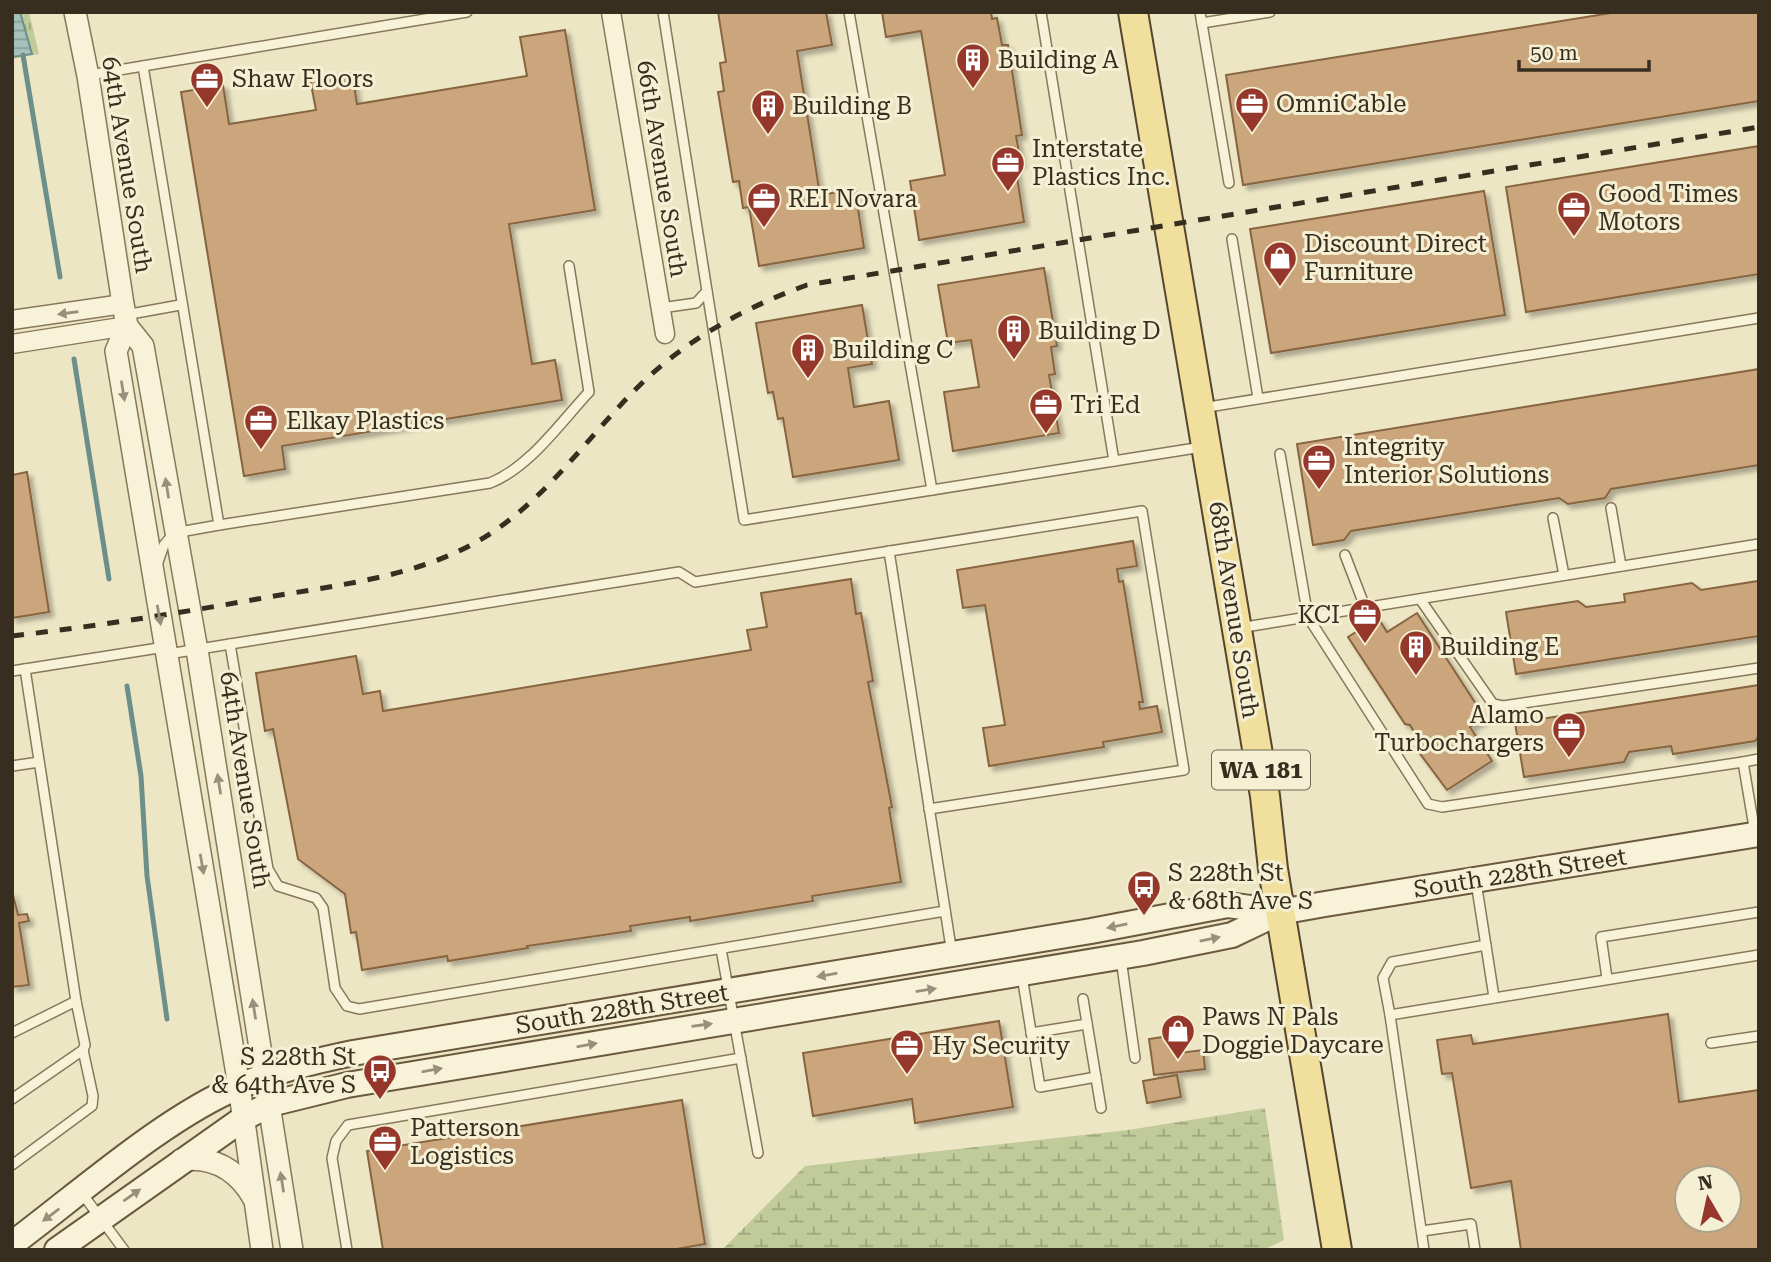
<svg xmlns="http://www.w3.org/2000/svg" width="1771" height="1262" viewBox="0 0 1771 1262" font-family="'Roboto Serif',serif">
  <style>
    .wetland { fill: url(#wetland-marsh) }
    .park { fill: url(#park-tufts) }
    .water { fill: url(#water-rules); stroke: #6d8f8a; stroke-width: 2 }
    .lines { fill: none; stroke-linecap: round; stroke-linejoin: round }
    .stream { stroke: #6d8f8a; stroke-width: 5 }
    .building { fill: #cba57b; stroke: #876541; stroke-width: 2; fill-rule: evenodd; filter: url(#shadow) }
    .service-casing { stroke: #88785b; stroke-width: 12 }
    .minor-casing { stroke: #88785b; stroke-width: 21 }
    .tertiary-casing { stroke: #88785b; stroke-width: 24 }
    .secondary-casing { stroke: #6a593e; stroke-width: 28 }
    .primary-casing { stroke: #56462f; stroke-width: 32 }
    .service { stroke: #f8f2d8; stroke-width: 9 }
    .minor { stroke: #f8f2d8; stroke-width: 18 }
    .tertiary { stroke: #f8f2d8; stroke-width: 21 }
    .secondary { stroke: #f8f2d8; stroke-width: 24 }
    .primary { stroke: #f0df9d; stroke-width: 28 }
    .rail { stroke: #382e1f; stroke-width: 5; stroke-dasharray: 12 12; stroke-linecap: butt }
    .oneway { fill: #98907c }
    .labels { text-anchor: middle; stroke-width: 6; stroke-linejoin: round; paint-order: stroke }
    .shield { fill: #f5efd4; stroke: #716855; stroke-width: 2 }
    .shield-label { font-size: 23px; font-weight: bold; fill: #382e1f }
    .poi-label { font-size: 24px; fill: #382e1f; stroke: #f5efd4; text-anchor: start }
    .street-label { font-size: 24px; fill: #382e1f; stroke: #f5efd4 }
  </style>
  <defs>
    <pattern id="wetland-marsh" width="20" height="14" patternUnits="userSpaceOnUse" patternTransform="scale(1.75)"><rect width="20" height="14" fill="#c0cb99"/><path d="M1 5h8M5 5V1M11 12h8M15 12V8" fill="none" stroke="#9da57c"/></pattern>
    <pattern id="park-tufts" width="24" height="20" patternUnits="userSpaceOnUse" patternTransform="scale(1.75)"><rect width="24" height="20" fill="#c0cb99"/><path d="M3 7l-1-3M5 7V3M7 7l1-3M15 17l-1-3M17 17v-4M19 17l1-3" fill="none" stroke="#9da57c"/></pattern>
    <pattern id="water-rules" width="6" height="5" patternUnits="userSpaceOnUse" patternTransform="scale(1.75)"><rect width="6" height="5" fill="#a6c1bc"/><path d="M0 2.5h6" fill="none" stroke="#889d98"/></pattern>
    <filter id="shadow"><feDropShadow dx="4.5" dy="4.5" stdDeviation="2" flood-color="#0004"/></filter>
  </defs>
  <rect width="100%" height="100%" fill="#ede6c5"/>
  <!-- wetland -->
  <path class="wetland" d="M1265,1108L1284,1240L1263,1250H722L805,1166L1128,1130Z"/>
  <!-- park -->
  <path class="park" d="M12,12H29L39,54L12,59Z"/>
  <!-- water -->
  <path class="water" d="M12,12H20L32,54L12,57Z"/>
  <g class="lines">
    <!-- stream -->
    <g class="stream">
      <path d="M23,55L60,277"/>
      <path d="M74,359L109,579"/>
      <path d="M127,686L141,776L147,876L167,1019"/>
    </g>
  </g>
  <!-- building -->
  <g class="building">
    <path d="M718,12H826L832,45L797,51L820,195L855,189L864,248L759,266L749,207L743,208L739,181L733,182L718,92L724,91L720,63L726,62Z"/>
    <path d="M882,12H991L992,19L997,18L1002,45H1008L1022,135L1016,136L1021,163L1015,164L1024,222L919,240L910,181L945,175L921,31L886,37Z"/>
    <path d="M1617,12H1759V101L1243,185L1226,75Z"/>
    <path d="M565,30L595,210L509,224L532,364L555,360L562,400L282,446L285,469L244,476L181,92L223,85L229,124L316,110L310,79L352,73L357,104L527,76L520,37Z"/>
    <path d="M1759,146V274L1526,312L1506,187Z"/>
    <path d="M1484,191L1505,315L1271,353L1250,229Z"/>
    <path d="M1044,268L1057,346L1051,347L1055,374L1049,375L1059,433L953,451L944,392L979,387L971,340L948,343L938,285Z"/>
    <path d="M862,305L872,364L848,368L854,407L889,401L899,460L793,477L783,418L778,419L773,392L768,393L756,323Z"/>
    <path d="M1759,369V465L1611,489L1605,498L1568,504L1559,498L1351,531L1344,540L1313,545L1297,444Z"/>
    <path d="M27,472L49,612L12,618V475Z"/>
    <path d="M1133,541L1137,566L1117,569L1119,582L1123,581L1143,702H1139L1140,709L1157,706L1162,732L1103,742L1104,747L989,766L983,728L1005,725L985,605L963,608L957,570Z"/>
    <path d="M851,579L856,614L861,613L873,681L868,682L892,807L889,808L901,882L812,896L813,901L690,921V917L630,926L631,931L527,946L528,948L448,961L447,956L362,970L356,932L351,933L345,894L298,859L273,729L265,731L256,673L356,656L363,694L380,691L383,711L751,650L747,630L767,627L761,593Z"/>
    <path d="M1758,581L1759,636L1516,674L1506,612L1578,601L1586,607L1625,602L1624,594L1692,583L1701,590Z"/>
    <path d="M1417,613L1485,718L1470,727L1492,761L1447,790L1415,747L1421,743L1410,725L1405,724L1348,637L1378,618L1387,632Z"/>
    <path d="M1759,685V736L1755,741L1673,754L1671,746L1629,752L1624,762L1524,777L1515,723Z"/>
    <path d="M12,891L18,915L27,914L29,921L19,923L29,985L12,987Z"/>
    <path d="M1668,1014L1679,1102L1759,1090V1250H1521L1511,1181L1471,1188L1452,1073L1442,1074L1437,1040L1471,1035L1473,1044ZM1687,1178H1729V1220H1687Z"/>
    <path d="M999,1021L1013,1107L915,1123L912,1099L813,1116L803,1053Z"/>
    <path d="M1176,1035L1179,1053L1203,1050L1205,1069L1154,1075L1149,1039Z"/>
    <path d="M1177,1075L1181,1097L1147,1103L1143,1081Z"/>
    <path d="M682,1100L705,1244L671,1250H383L367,1151Z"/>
  </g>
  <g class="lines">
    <!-- service casing -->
    <g class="service-casing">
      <g id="service">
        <path d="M849,12L932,490"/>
        <path d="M1041,12L1114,461L1202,447"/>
        <path d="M1200,12L1229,183"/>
        <path d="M1202,23L1270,12"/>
        <path d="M143,66L219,525L174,533L164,545L157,565"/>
        <path d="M89,75L467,12"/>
        <path d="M1232,239L1258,398"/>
        <path d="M707,291L744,520L1114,461"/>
        <path d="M661,308L696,303L707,291L663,12"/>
        <path d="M125,315L180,305"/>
        <path d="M1202,408L1759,318"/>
        <path d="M1280,454L1308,617L1428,804L1442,807L1743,762"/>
        <path d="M1611,508L1621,566"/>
        <path d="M1553,518L1564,575"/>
        <path d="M219,525L490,483C530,467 560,423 589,392L569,266"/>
        <path d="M889,551L952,954"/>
        <path d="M1345,555L1365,607"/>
        <path d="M1420,599L1493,704L1503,706L1759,668"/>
        <path d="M1239,628L1759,544"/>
        <path d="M230,644L268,869L278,886L316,898L323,908L335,988L347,1006L359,1009L945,911"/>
        <path d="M168,654L679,572L695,582L1142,511L1184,770L929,809"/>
        <path d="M25,669L165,647"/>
        <path d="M12,671L25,669L76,1001L12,1033"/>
        <path d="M12,766L39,762"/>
        <path d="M1755,833L1743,762L1759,759"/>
        <path d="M1476,882L1494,997"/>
        <path d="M721,949L758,1153"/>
        <path d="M1121,959L1135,1058"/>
        <path d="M1022,976L1040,1087L1096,1077"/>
        <path d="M1607,978L1601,937L1759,912"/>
        <path d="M1083,999L1101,1108"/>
        <path d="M1390,1015L1383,978L1392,962L1486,945"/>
        <path d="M1031,1033L1087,1024"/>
        <path d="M1711,1043L1759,1036"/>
        <path d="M12,1099L83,1050L85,1045L76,1001"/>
        <path d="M12,1165L92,1106L93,1096L83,1050"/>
        <path d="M81,1192L124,1250"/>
        <path d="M1422,1231L1471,1224L1475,1250"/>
        <path d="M347,1250L332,1158L336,1141L348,1125L741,1058"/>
        <path d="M1424,1250L1390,1015L1759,955"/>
      </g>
    </g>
    <!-- minor casing -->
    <g class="minor-casing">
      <g id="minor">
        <path d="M611,12L665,334"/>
        <path d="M12,320L123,304"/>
        <path d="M12,344L127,326"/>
      </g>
    </g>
    <!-- tertiary casing -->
    <g class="tertiary-casing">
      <g id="tertiary">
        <path d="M75,12L88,76L123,304L127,326L143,346L198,656L292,1250"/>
        <path d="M127,326L116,351L239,1086L262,1250"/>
        <path d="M181,1160C214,1156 238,1170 254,1199"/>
      </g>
    </g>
    <!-- secondary casing -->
    <g class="secondary-casing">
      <g id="secondary">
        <path d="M12,1244C79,1194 165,1117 240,1086C277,1070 315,1061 353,1053L1091,931L1228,905L1280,912"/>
        <path d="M57,1250L244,1118L270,1104L347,1085L1143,953L1232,935L1280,912L1325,904L1759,834"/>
      </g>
    </g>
    <!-- primary casing -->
    <g class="primary-casing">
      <path id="primary" d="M1133,12L1265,796L1273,869L1337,1250"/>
    </g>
    <!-- service -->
    <use href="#service" class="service"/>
    <!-- minor -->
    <use href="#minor" class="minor"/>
    <!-- tertiary -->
    <use href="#tertiary" class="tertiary"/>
    <!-- secondary -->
    <use href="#secondary" class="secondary"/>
    <!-- primary -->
    <use href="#primary" class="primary"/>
    <!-- rail -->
    <path class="rail" d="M12,636C97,626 180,613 263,598C347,583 438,576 508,521C558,483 595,429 640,385C687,339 746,307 807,285L1759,127"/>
  </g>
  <!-- one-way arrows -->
  <defs><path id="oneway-solid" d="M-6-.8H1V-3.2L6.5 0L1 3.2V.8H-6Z" transform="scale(1.75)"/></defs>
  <g class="oneway">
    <use href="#oneway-solid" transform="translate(68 313) rotate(172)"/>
    <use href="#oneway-solid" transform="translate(123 391) rotate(81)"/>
    <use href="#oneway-solid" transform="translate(167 488) rotate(-99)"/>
    <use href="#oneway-solid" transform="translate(159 615) rotate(80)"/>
    <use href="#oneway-solid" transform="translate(219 784) rotate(-99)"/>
    <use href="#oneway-solid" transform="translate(202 864) rotate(80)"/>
    <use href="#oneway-solid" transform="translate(1117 926) rotate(169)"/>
    <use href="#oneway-solid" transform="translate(1210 939) rotate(-11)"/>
    <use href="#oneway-solid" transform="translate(827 975) rotate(170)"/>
    <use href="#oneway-solid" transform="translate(926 990) rotate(-9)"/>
    <use href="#oneway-solid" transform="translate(254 1009) rotate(-99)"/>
    <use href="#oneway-solid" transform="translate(702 1025) rotate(-8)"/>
    <use href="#oneway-solid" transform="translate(587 1045) rotate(-10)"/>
    <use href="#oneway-solid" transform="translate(432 1070) rotate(-10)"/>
    <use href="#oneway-solid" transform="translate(282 1182) rotate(-99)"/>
    <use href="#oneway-solid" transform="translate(132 1195) rotate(-35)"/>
    <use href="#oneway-solid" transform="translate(51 1215) rotate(143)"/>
  </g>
  <!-- icons -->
  <defs>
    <g id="building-pin" transform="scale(1.75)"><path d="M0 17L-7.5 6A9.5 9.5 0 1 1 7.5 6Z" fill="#96372c" stroke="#f5efd4"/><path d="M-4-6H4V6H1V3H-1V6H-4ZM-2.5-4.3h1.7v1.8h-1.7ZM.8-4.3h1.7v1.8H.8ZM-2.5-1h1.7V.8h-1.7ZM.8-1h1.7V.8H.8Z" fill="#fff"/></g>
    <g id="office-pin" transform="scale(1.75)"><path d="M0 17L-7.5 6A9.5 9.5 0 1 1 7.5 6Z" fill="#96372c" stroke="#f5efd4"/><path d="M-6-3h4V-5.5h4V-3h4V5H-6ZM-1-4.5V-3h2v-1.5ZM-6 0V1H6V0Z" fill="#fff"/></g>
    <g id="shop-pin" transform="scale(1.75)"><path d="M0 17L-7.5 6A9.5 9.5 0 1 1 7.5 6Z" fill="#96372c" stroke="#f5efd4"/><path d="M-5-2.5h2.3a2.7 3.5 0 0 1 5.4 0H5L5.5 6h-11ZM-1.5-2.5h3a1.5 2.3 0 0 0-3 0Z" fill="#fff"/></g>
    <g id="bus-pin" transform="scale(1.75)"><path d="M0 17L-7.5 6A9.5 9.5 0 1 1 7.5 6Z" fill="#96372c" stroke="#f5efd4"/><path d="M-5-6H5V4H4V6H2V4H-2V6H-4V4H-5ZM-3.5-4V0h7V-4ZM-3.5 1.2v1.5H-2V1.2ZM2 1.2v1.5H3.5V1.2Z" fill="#fff"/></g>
  </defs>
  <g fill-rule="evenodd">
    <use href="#building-pin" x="973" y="60"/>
    <use href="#office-pin" x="207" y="79"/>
    <use href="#office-pin" x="1252" y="104"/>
    <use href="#building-pin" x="768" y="106"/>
    <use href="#office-pin" x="1008" y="163"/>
    <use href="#office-pin" x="764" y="199"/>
    <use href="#office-pin" x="1574" y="208"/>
    <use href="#shop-pin" x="1280" y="258"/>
    <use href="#building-pin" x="1014" y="331"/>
    <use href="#building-pin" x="808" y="350"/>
    <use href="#office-pin" x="1046" y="405"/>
    <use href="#office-pin" x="261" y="421"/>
    <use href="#office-pin" x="1319" y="461"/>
    <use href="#office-pin" x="1365" y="615"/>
    <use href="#building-pin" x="1416" y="647"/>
    <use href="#office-pin" x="1569" y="729"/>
    <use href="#bus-pin" x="1144" y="887"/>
    <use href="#shop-pin" x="1178" y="1031"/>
    <use href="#office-pin" x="907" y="1046"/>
    <use href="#bus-pin" x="380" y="1071"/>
    <use href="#office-pin" x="385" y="1142"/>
  </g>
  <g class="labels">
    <!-- shield labels -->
    <rect class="shield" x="1212" y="750.5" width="98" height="39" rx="5"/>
    <g class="shield-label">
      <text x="1261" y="778">WA 181</text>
    </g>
    <!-- poi labels -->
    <g class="poi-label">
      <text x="998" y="68">Building A</text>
      <text x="232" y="87">Shaw Floors</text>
      <text x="1276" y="112">OmniCable</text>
      <text x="792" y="114">Building B</text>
      <text x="1032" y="157">Interstate<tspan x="1032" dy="28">Plastics Inc.</tspan></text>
      <text x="1598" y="202">Good Times<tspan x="1598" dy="28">Motors</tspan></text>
      <text x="788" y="207">REI Novara</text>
      <text x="1304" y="252">Discount Direct<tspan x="1304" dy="28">Furniture</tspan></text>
      <text x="1038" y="339">Building D</text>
      <text x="832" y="358">Building C</text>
      <text x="1070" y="413">Tri Ed</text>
      <text x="286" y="429">Elkay Plastics</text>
      <text x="1344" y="455">Integrity<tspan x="1344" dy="28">Interior Solutions</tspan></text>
      <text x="1340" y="623" text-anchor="end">KCI</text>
      <text x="1440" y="655">Building E</text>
      <text x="1544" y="723" text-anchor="end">Alamo<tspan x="1544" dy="28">Turbochargers</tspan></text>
      <text x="1168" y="881">S 228th St<tspan x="1168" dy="28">&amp; 68th Ave S</tspan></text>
      <text x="1202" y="1025">Paws N Pals<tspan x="1202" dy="28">Doggie Daycare</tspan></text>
      <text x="932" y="1054">Hy Security</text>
      <text x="356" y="1065" text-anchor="end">S 228th St<tspan x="356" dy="28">&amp; 64th Ave S</tspan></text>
      <text x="410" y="1136">Patterson<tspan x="410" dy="28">Logistics</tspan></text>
    </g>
    <!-- street labels -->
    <g class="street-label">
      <text transform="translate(127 165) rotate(81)" y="8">64th Avenue South</text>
      <text transform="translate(662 169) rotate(81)" y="8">66th Avenue South</text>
      <text transform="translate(1234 610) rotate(81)" y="8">68th Avenue South</text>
      <text transform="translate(245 780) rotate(81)" y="8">64th Avenue South</text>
      <text transform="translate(1520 873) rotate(-9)" y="8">South 228th Street</text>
      <text transform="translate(622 1009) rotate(-9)" y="8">South 228th Street</text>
    </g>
  </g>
  <!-- border -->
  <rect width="1771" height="1262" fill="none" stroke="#382e1f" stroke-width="28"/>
  <!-- north arrow -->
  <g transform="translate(1708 1199) rotate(351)"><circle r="33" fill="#f5efd4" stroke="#a9a28c" stroke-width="2"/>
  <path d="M0-5L12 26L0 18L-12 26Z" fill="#96372c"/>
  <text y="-10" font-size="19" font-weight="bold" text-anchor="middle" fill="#382e1f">N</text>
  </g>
  <!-- scale -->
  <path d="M1519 60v10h130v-10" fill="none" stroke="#382e1f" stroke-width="3.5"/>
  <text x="1530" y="60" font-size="21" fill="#382e1f" stroke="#f5efd4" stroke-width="5" paint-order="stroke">50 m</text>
</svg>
